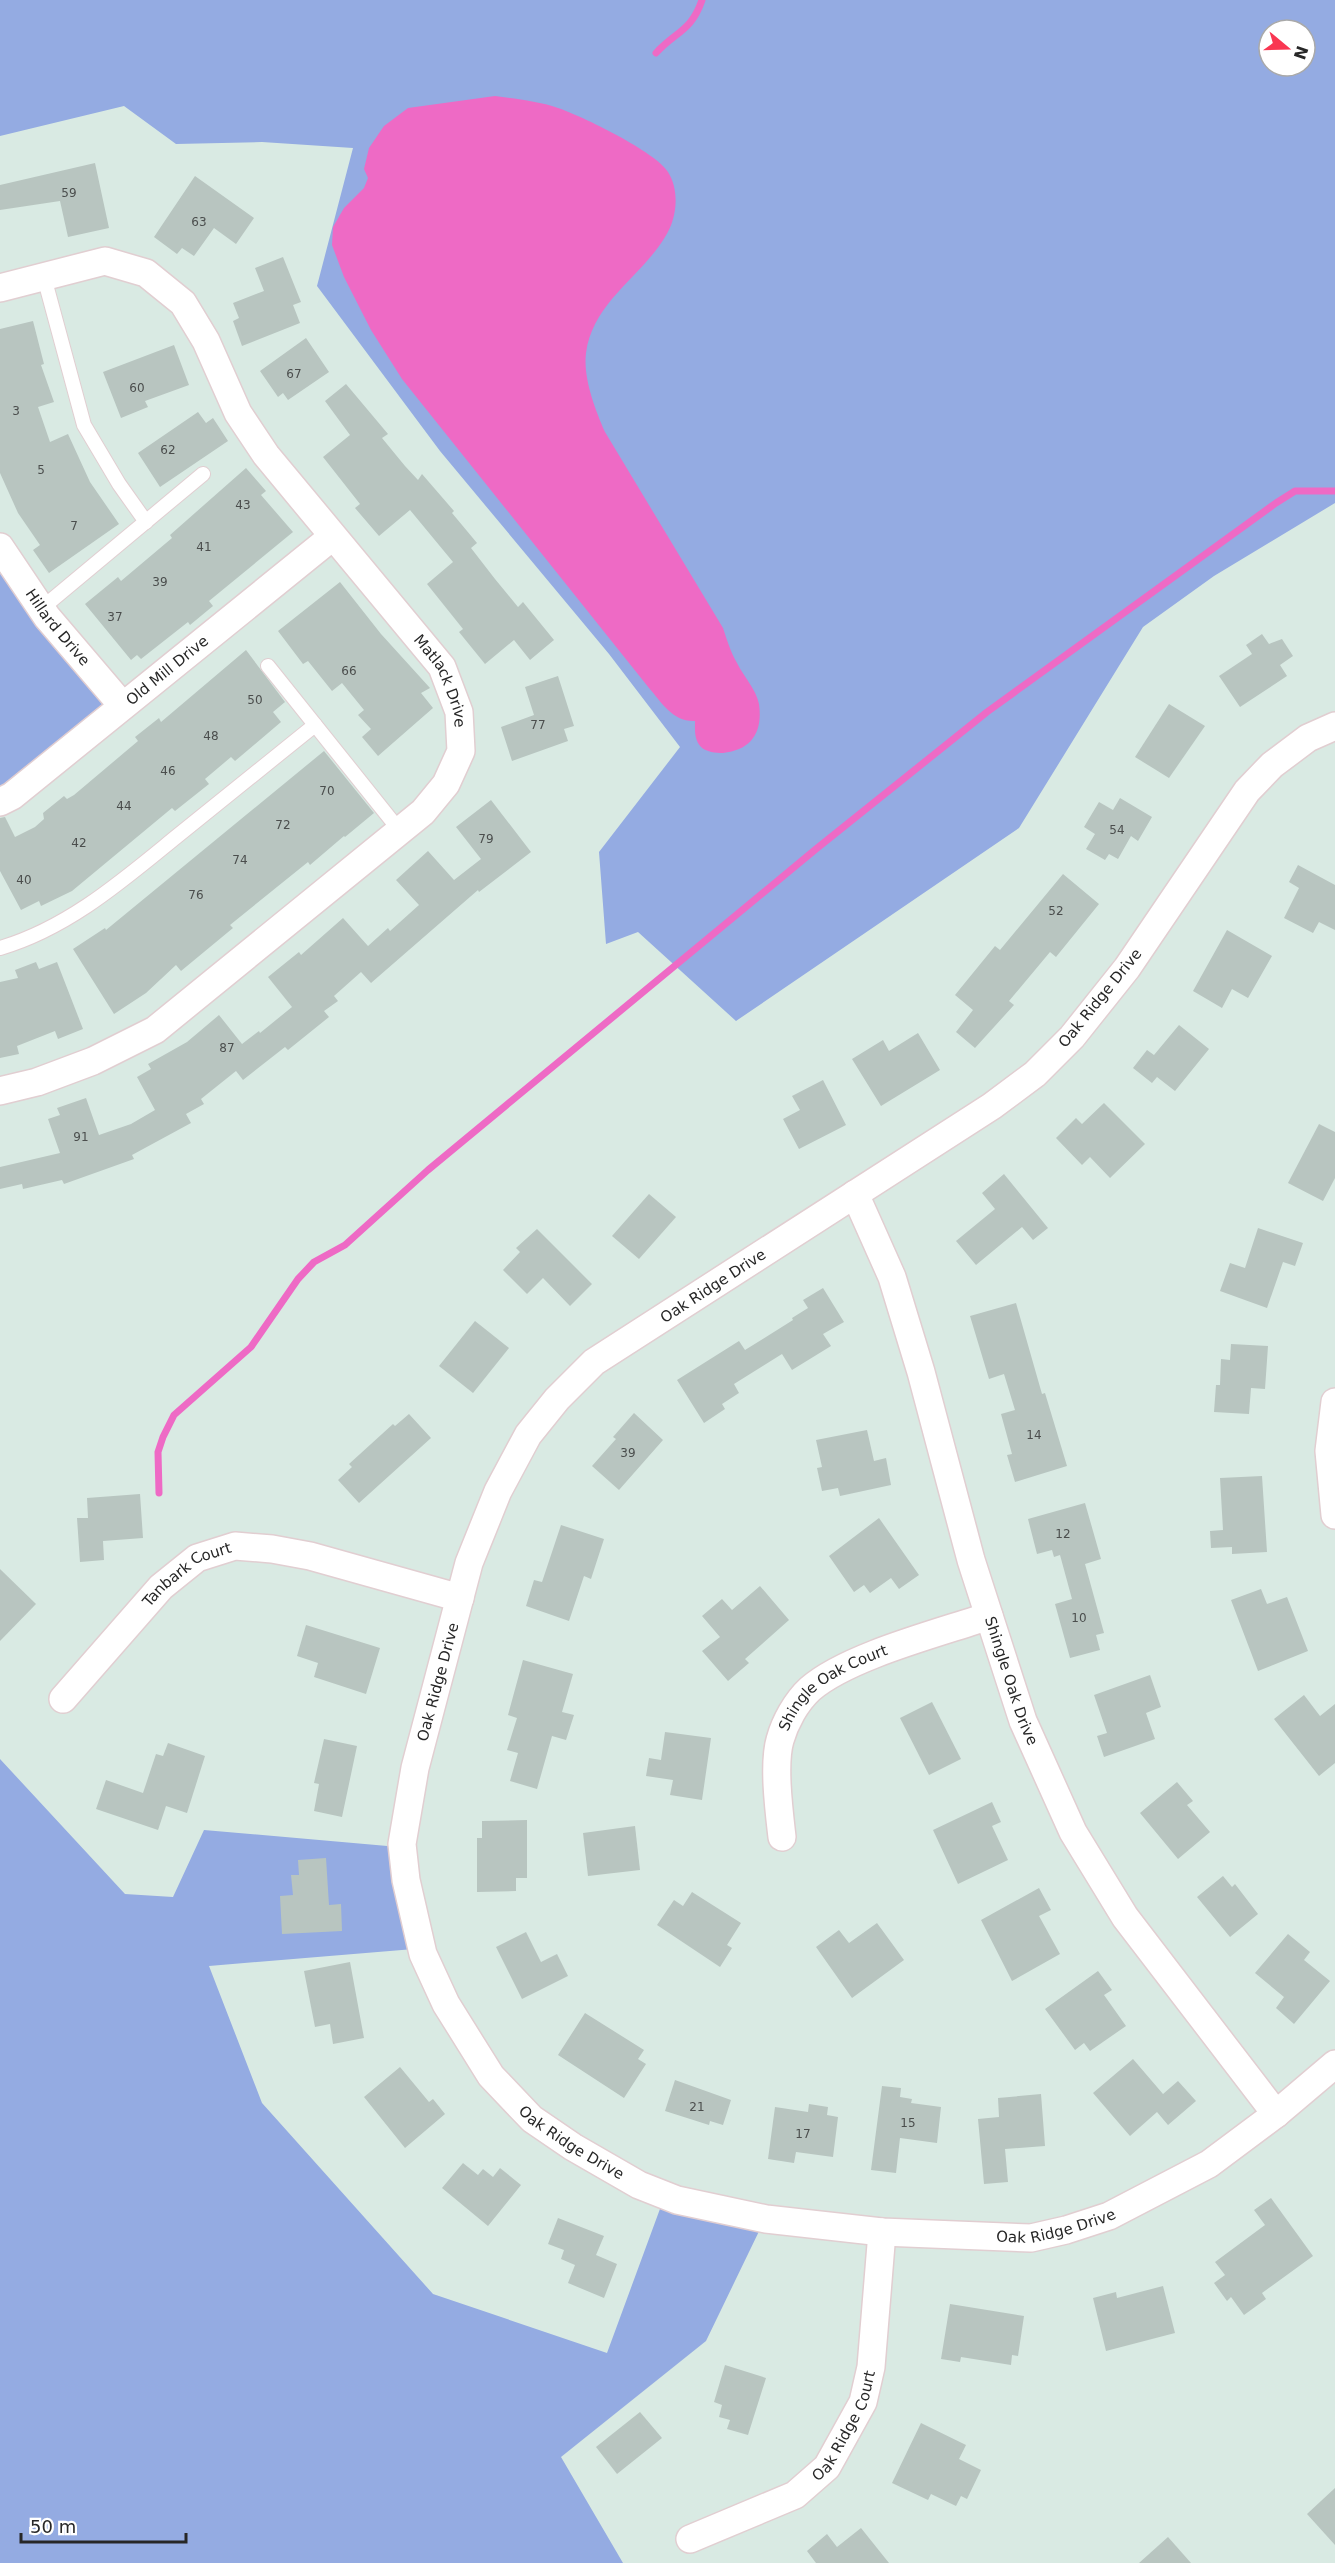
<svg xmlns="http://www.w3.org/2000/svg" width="1335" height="2563" viewBox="0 0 1335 2563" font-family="'DejaVu Sans',sans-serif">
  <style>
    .green { fill: #94abe2; fill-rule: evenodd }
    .water { fill: #ee6ac5 }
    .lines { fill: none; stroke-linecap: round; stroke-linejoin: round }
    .stream { stroke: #ee6ac5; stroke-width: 7 }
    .building { fill: #b8c5c0 }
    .service-casing { stroke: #e1ced1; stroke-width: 16 }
    .minor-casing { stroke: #e1ced1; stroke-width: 30 }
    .service { stroke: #fff; stroke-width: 14 }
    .minor { stroke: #fff; stroke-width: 27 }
    .labels { text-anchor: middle; stroke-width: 6; stroke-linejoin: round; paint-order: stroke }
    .number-label { font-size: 12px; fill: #4b4e4d }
    .street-label { font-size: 15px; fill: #272727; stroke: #fff }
  </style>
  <rect width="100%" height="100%" fill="#d9eae3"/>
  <!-- green -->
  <g class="green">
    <path d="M0,0H1335V503L1214,576L1143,627L1019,828L736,1021L638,932L606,944L599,852L680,747L609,654L440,451L317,286L353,148L262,142L176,144L124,106L0,136ZM1269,30H1305V66H1269Z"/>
    <path d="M0,547L122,705L0,802Z"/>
    <path d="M0,1759L125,1894L173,1897L204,1830L410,1848L426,1948L209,1966L262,2103L433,2294L607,2353L664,2198L763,2223L706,2341L561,2457L623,2563H0Z"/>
  </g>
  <!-- water -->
  <path class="water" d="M495,96C516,99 538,101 558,108C582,116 656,152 668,172C680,191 677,219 665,237C641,277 593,302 586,353C583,378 595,409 605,432L723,628C727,640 731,653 737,663C744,677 756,689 759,704C763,733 751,750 723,753C716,753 706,752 701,747C694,740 695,730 695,721C673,722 662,703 649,688L402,379L371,330L344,277L332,245L333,227L344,208L364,188L368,178L364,169L369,148L384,126L408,108Z"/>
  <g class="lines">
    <!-- stream -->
    <g class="stream">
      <path d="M656,53C676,31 691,32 702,0"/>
      <path d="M159,1493L158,1452L163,1437L174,1415L251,1347L298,1279L314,1262L345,1245L428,1170L816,849L987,712L1276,503L1295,491H1335"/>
    </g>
  </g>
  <!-- building -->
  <g class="building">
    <path d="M95,163L109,228L68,237L60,201L0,210V185Z"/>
    <path d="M195,176L254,218L236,244L214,228L194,256L182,248L177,254L154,237Z"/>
    <path d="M283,257L301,302L293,305L300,323L242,346L233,321L239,318L233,303L264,291L255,268Z"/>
    <path d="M33,321L44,364L41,365L54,402L38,407L50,442L68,434L90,482L119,524L49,573L33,550L40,545L18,513L0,473V329Z"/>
    <path d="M306,338L329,372L288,400L283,393L278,397L260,371Z"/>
    <path d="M174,345L189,385L145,401L148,407L121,418L103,372Z"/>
    <path d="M346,384L388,434L382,438L405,466L418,480L422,474L454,511L452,513L477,543L471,548L495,579L518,607L523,602L554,640L530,660L514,640L485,664L459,632L463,629L427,584L453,562L410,510L379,536L355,508L360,504L323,457L350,435L325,401Z"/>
    <path d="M198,412L206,423L213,418L228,441L160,487L138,453Z"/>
    <path d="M246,468L266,491L261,495L293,532L209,601L213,606L190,625L188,622L141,659L137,655L131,660L85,604L118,577L121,581L172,538L170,535Z"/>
    <path d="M340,582L381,634L430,688L421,693L433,708L378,756L362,737L371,729L358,715L364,710L342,683L332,691L308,661L303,664L278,631Z"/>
    <path d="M1262,634L1269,644L1282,639L1293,656L1280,665L1287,676L1240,707L1219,676L1252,654L1246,645Z"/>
    <path d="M246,650L285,702L273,712L281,722L235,761L231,757L205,779L209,784L175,811L172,808L72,891L41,906L39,901L21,910L0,871V818L5,817L15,837L35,827L44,819L43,813L64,796L67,799L74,795L138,741L135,737L159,718L161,722Z"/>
    <path d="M558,676L574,726L564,729L568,741L512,761L501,727L534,715L525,687Z"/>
    <path d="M1169,704L1205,726L1169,778L1135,757Z"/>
    <path d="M324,751L374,813L345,837L344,836L310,865L308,862L230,925L233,928L181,971L176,965L146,993L114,1014L73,949L105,928L106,930Z"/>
    <path d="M1120,798L1152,817L1138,841L1131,836L1118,859L1109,854L1105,860L1086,849L1095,834L1084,827L1099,802L1113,810Z"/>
    <path d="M491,800L531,852L479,892L478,890L371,983L361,972L334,996L338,1001L324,1011L329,1017L288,1050L285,1047L243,1080L236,1071L201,1099L204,1104L186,1114L191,1123L132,1155L134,1159L64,1184L62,1180L23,1189L22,1184L0,1189V1167L60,1153L48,1119L60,1115L57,1108L86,1098L99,1135L131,1124L155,1110L137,1077L151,1069L148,1064L187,1042L219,1015L242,1044L259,1031L260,1033L292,1007L268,977L299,952L301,955L343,918L368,946L388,928L390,931L419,905L396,880L428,851L454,880L481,859L456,827Z"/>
    <path d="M1298,865L1335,885V930L1319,922L1313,933L1284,918L1299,888L1289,882Z"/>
    <path d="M1063,874L1099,904L1056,957L1050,952L1009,1001L1014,1005L975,1048L956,1032L973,1010L955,995L995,946L1000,950Z"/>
    <path d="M1227,930L1272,956L1248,998L1232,989L1222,1008L1193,991Z"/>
    <path d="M36,962L39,969L57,962L83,1029L58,1039L55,1031L17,1046L19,1054L0,1058V982L18,978L15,970Z"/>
    <path d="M1179,1025L1209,1049L1175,1091L1157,1077L1152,1083L1133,1068L1147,1050L1154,1055Z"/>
    <path d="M918,1033L940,1070L881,1106L852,1059L883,1040L889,1051Z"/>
    <path d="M823,1080L846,1125L799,1149L783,1119L800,1110L792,1096Z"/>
    <path d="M1104,1103L1145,1144L1110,1178L1090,1157L1082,1165L1056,1138L1076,1118L1082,1124Z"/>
    <path d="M1319,1124L1335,1132V1178L1323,1201L1288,1183Z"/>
    <path d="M1004,1174L1048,1228L1033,1240L1022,1227L976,1265L956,1241L995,1209L982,1193Z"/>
    <path d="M649,1194L676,1217L639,1259L612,1236Z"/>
    <path d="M1258,1228L1303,1243L1295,1266L1283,1262L1267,1308L1220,1291L1230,1263L1245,1268Z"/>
    <path d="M537,1229L592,1284L570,1306L543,1278L527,1294L503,1270L520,1252L516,1248Z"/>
    <path d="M823,1288L844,1322L823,1334L831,1346L792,1370L782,1354L734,1384L739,1393L722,1404L725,1409L704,1423L677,1380L739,1341L745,1350L793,1320L792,1318L808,1308L803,1300Z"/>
    <path d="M1016,1303L1042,1394L1045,1393L1067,1466L1015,1482L1007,1455L1012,1454L1001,1414L1015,1410L1004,1374L989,1379L970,1316Z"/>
    <path d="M475,1321L509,1348L473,1393L439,1366Z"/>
    <path d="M1231,1344L1268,1346L1265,1389L1251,1388L1249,1414L1214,1412L1216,1385H1220L1221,1359L1230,1360Z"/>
    <path d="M634,1413L663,1440L619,1490L592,1466L616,1439L613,1437Z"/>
    <path d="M409,1414L431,1438L359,1503L338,1480L352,1467L349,1464L393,1424L395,1426Z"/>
    <path d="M867,1430L874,1461L886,1458L891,1485L840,1496L838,1488L822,1491L817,1468L822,1467L816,1440Z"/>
    <path d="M1262,1476L1267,1552L1232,1554V1547L1211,1548L1210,1531L1223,1530L1220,1478Z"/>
    <path d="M140,1494L143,1538L103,1541L104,1560L80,1562L77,1518H88L87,1498Z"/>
    <path d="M1085,1503L1101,1559L1085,1564L1104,1633L1096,1635L1100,1650L1070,1658L1055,1604L1072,1599L1060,1555L1054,1557L1052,1550L1037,1554L1028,1519Z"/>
    <path d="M879,1518L919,1575L899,1589L891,1578L870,1593L864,1585L854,1592L829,1556Z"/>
    <path d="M561,1525L604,1539L591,1579L584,1576L569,1621L526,1606L534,1580L542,1582Z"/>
    <path d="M0,1569L36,1604L0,1641Z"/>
    <path d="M760,1586L789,1620L745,1659L749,1663L728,1681L702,1651L720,1637L702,1616L722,1599L732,1610Z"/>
    <path d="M1261,1589L1267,1604L1287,1597L1308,1651L1258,1671L1231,1600Z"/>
    <path d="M306,1625L380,1648L366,1694L314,1677L318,1663L297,1656Z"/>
    <path d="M523,1660L573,1674L562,1712L574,1715L566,1740L552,1736L537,1789L510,1781L518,1753L507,1750L517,1718L508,1715Z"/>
    <path d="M1150,1675L1161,1707L1146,1713L1155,1739L1104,1757L1097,1736L1107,1733L1094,1695Z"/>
    <path d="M1304,1695L1320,1716L1335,1704V1763L1319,1776L1274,1719Z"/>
    <path d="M932,1702L961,1759L929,1775L900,1718Z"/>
    <path d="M665,1732L711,1738L702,1800L670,1795L673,1780L646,1776L649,1758L661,1760Z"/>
    <path d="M324,1739L357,1746L342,1817L314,1811L319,1784L314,1783Z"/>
    <path d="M168,1743L205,1756L187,1813L166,1806L158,1830L96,1809L106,1780L143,1793L156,1754L163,1756Z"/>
    <path d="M1177,1782L1193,1801L1187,1805L1210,1832L1178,1859L1140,1813Z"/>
    <path d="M992,1802L1001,1822L992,1826L1008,1860L958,1884L933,1830Z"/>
    <path d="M527,1820V1878H516V1891L477,1892V1838H482V1821Z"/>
    <path d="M635,1826L640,1870L588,1876L583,1833Z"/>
    <path d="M326,1858L329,1905L341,1904L342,1931L282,1934L280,1896L293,1895L291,1875H299L298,1860Z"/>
    <path d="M1223,1876L1232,1887L1235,1884L1258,1914L1230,1937L1197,1897Z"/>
    <path d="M1039,1888L1051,1910L1039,1916L1060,1954L1012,1981L981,1920Z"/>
    <path d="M692,1892L741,1923L727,1945L732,1948L720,1967L657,1925L674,1900L683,1906Z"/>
    <path d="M877,1923L904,1960L852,1998L816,1947L839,1930L849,1943Z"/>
    <path d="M526,1932L541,1962L557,1954L568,1976L522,1999L496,1947Z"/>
    <path d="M1288,1934L1310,1952L1304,1960L1330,1981L1294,2024L1276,2008L1284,1997L1255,1973Z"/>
    <path d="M350,1962L364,2038L333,2044L330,2024L315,2027L304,1971Z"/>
    <path d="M1098,1971L1112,1990L1104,1995L1126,2026L1090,2051L1084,2043L1075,2050L1045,2009Z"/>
    <path d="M585,2013L644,2050L638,2059L646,2064L624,2098L558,2055Z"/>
    <path d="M1133,2059L1163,2094L1178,2081L1196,2101L1168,2125L1157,2112L1130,2136L1093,2093Z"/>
    <path d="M400,2067L429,2102L433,2099L445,2114L405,2148L364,2097Z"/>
    <path d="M675,2080L731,2100L723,2125L710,2121L709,2125L665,2111Z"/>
    <path d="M882,2086L901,2088L900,2097L912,2099L911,2103L941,2107L937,2143L900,2138L896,2173L871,2170Z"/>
    <path d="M1041,2094L1045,2146L1005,2149L1008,2182L984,2184L978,2119L999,2117L998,2098Z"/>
    <path d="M809,2104L828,2107L827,2115L838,2117L833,2157L796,2152L794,2163L768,2159L775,2107L808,2112Z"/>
    <path d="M463,2163L478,2175L483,2169L493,2177L500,2168L521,2185L488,2226L442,2188Z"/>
    <path d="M1271,2198L1313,2256L1262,2293L1266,2299L1244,2315L1231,2297L1227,2301L1214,2283L1225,2275L1215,2262L1265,2225L1254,2210Z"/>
    <path d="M558,2218L604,2236L596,2255L617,2264L604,2298L568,2283L575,2265L561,2259L564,2250L548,2244Z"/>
    <path d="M1163,2286L1175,2333L1106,2351L1093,2298L1116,2292L1117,2298Z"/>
    <path d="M950,2304L1024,2316L1018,2356L1012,2355L1011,2365L961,2357L960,2362L941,2359Z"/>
    <path d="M725,2365L766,2378L748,2435L727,2429L730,2420L719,2417L722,2405L714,2402Z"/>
    <path d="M640,2412L662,2438L617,2474L596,2447Z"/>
    <path d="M921,2423L966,2445L959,2459L981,2470L967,2499L961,2496L956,2506L931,2494L928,2500L892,2483Z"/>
    <path d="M1335,2488V2545L1307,2514Z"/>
    <path d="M861,2528L889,2563H816L807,2551L827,2534L837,2547Z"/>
    <path d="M1168,2537L1191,2563H1139Z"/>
  </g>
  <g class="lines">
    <!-- service casing -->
    <g class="service-casing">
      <g id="service">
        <path d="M44,277L84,425L119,484L146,522"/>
        <path d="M41,609L203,474"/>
        <path d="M268,666L400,831"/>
        <path d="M0,948C68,928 122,881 176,837C222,800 268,763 315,725"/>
      </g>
    </g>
    <!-- minor casing -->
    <g class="minor-casing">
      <g id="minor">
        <path id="s1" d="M0,288L105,261L146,273L183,303L206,341L238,413L266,455L442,667L459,712L461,751L446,784L423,812L155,1030L93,1061L37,1082L0,1091"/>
        <path id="s2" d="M0,547L47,617L122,705"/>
        <path id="s3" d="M1335,726L1308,738L1272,765L1247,791L1127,968L1072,1037L1035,1074L992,1106L594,1362L557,1399L528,1435L498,1491L469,1563L415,1768L402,1844L406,1880L423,1954L446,2004L491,2076L532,2119L573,2147L639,2185L677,2200L766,2219L882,2232L1031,2238L1066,2230L1109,2216L1209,2164L1276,2114L1335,2064"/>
        <path id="s4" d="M0,802L12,796L332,537"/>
        <path id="s5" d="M855,1194L892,1277L921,1372L971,1560L1023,1721L1073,1832L1125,1917L1276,2114"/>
        <path d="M1335,1402L1329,1451L1335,1515"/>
        <path id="s6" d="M63,1699L161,1587L197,1558L235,1546L272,1549L310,1556L460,1598"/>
        <path id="s7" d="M782,1837C779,1811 773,1764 780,1740C785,1722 796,1702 810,1689C848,1656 939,1633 989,1616"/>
        <path id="s8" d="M690,2539L795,2495L827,2467L863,2402L871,2367L882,2232"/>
      </g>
    </g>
    <!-- service -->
    <use href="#service" class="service"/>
    <!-- minor -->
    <use href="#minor" class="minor"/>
  </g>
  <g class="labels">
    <!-- number labels -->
    <g class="number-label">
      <text x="69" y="197">59</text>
      <text x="199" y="226">63</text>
      <text x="294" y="378">67</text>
      <text x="137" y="392">60</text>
      <text x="16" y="415">3</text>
      <text x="168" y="454">62</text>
      <text x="41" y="474">5</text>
      <text x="243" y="509">43</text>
      <text x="74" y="530">7</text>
      <text x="204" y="551">41</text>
      <text x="160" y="586">39</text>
      <text x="115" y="621">37</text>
      <text x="349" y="675">66</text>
      <text x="255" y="704">50</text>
      <text x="538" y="729">77</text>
      <text x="211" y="740">48</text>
      <text x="168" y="775">46</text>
      <text x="327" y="795">70</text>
      <text x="124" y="810">44</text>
      <text x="283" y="829">72</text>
      <text x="1117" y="834">54</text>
      <text x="486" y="843">79</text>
      <text x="79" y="847">42</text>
      <text x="240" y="864">74</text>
      <text x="24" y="884">40</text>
      <text x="196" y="899">76</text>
      <text x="1056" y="915">52</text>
      <text x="227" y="1052">87</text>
      <text x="81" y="1141">91</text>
      <text x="1034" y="1439">14</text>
      <text x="628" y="1457">39</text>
      <text x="1063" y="1538">12</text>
      <text x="1079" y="1622">10</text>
      <text x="697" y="2111">21</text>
      <text x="908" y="2127">15</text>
      <text x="803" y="2138">17</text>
    </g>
    <!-- street labels -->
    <g class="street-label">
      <text dy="5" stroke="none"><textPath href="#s2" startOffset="99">Hillard Drive</textPath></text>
      <text dy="5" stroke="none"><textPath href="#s4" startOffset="213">Old Mill Drive</textPath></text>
      <text dy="5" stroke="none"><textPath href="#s1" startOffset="660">Matlack Drive</textPath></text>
      <text transform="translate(1100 998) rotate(-51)" y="5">Oak Ridge Drive</text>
      <text transform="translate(713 1286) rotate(-33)" y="5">Oak Ridge Drive</text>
      <text dy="5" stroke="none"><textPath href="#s6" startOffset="178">Tanbark Court</textPath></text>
      <text dy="5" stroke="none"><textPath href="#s5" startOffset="512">Shingle Oak Drive</textPath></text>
      <text transform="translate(438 1682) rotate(-75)" y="5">Oak Ridge Drive</text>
      <text dy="5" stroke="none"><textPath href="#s7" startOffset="176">Shingle Oak Court</textPath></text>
      <text dy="5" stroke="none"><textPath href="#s3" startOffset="1878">Oak Ridge Drive</textPath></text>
      <text dy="5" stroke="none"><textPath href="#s3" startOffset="2382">Oak Ridge Drive</textPath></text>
      <text dy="5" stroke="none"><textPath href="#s8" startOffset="201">Oak Ridge Court</textPath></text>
    </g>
  </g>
  <!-- north arrow -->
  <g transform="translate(1287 48) rotate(109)"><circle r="28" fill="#ffffff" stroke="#a9a9a9" stroke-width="1.5"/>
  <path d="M0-4.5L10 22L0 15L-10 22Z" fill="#f93752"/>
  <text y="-9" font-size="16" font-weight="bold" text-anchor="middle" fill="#272727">N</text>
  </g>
  <!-- scale -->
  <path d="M21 2533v9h165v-9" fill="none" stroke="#272727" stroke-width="3"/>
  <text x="30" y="2533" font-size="18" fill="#272727" stroke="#ffffff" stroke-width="4.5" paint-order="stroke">50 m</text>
</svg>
